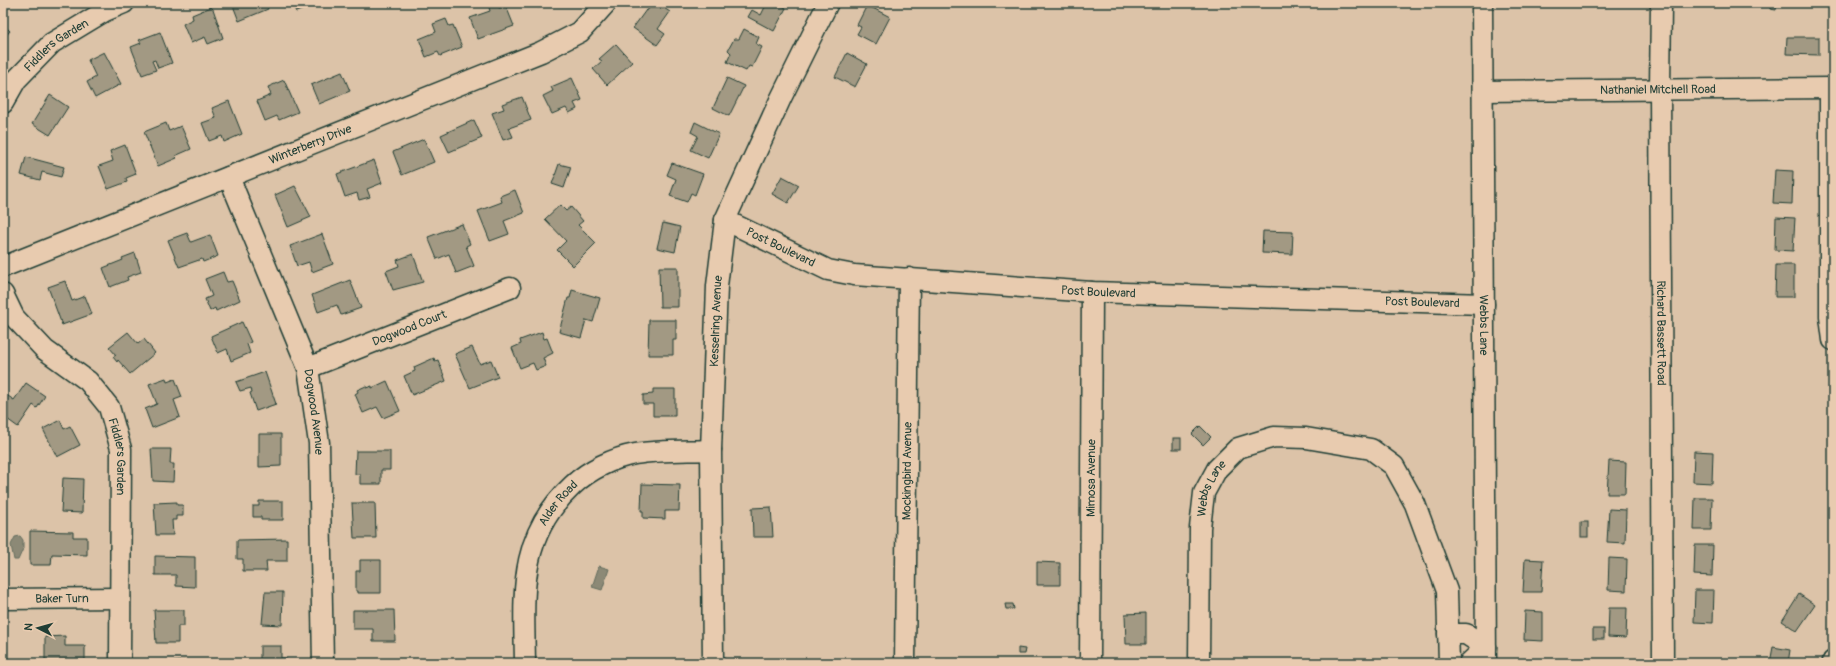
<svg xmlns="http://www.w3.org/2000/svg" width="1836" height="666" viewBox="0 0 1836 666" font-family="Pangolin,sans-serif">
  <style>
    .water { fill: #8c8976; stroke: #606b5c }
    .building { fill: #a29983; stroke: #1f3d34 }
    .lines { fill: none; stroke-linecap: round; stroke-linejoin: round }
    .minor-casing { stroke: #1f3d34; stroke-width: 23 }
    .minor { stroke: #e8cbaf; stroke-width: 20 }
    .labels { text-anchor: middle; stroke-width: 3; stroke-linejoin: round; paint-order: stroke }
    .street-label { font-size: 12px; fill: #1f3d34; stroke: #e8cbaf }
  </style>
  <rect width="100%" height="100%" fill="#dcc3a8"/>
  <filter id="ink" filterUnits="userSpaceOnUse"><feTurbulence type="fractalNoise" baseFrequency=".025" numOctaves="2"/><feDisplacementMap in="SourceGraphic" scale="8" xChannelSelector="R" yChannelSelector="G"/><feConvolveMatrix kernelMatrix="1 2 1 2 8 2 1 2 1" color-interpolation-filters="sRGB"/></filter>
  <g filter="url(#ink)">
    <!-- water -->
    <g class="water">
      <path d="M20,536L23,540V549L18,560H14L11,545L15,537Z"/>
      <path d="M599,566L609,569L602,590L592,587Z"/>
    </g>
    <!-- building -->
    <g class="building">
      <path d="M232,3H266L268,9L239,21Z"/>
      <path d="M292,3H313L314,5L296,12Z"/>
      <path d="M490,3H497L499,8L506,6L514,26L478,39L470,18L490,11L488,4Z"/>
      <path d="M534,3H545L538,8Z"/>
      <path d="M652,3H656L670,12L658,29L665,34L657,45L633,28L646,10L647,11Z"/>
      <path d="M767,3H777L786,8L774,31L748,17L752,10L761,15Z"/>
      <path d="M1770,3H1777L1776,10L1770,9Z"/>
      <path d="M867,5L890,17L876,44L857,34L861,27L857,25Z"/>
      <path d="M211,7L213,9L223,38L208,44L205,37L191,43L183,24L193,19L192,15Z"/>
      <path d="M446,19L449,26L453,25L462,47L440,56L438,52L426,57L419,39L436,32L433,24Z"/>
      <path d="M3,24L10,31L3,39Z"/>
      <path d="M744,29L759,37L756,44L762,47L752,67L749,66L746,71L727,62L731,53L728,50L734,39H739Z"/>
      <path d="M160,32L172,63L158,68L155,60L152,61L156,70L142,75L131,47L141,43L139,40Z"/>
      <path d="M1787,37H1819V55L1786,54Z"/>
      <path d="M616,44L632,62L607,85L593,69L602,61L599,59Z"/>
      <path d="M104,52L121,84L95,98L87,82L96,77L88,60Z"/>
      <path d="M847,53L867,64L855,87L835,77Z"/>
      <path d="M342,72L350,91L319,104L311,85Z"/>
      <path d="M572,78L582,100L574,103L577,109L569,113L566,108L552,114L543,96L553,91L551,87Z"/>
      <path d="M727,78L744,86L729,116L713,108Z"/>
      <path d="M284,80L298,112L279,120L277,116L265,121L257,101L271,95L268,87Z"/>
      <path d="M50,95L68,107L50,135L32,124Z"/>
      <path d="M522,97L531,120L509,128L513,137L503,140L492,113L504,109L502,104Z"/>
      <path d="M229,101L242,134L224,142L222,136L209,141L202,123L216,118L212,108Z"/>
      <path d="M474,120L482,138L449,152L441,135Z"/>
      <path d="M695,122L719,134L708,158L691,150L698,136L691,132Z"/>
      <path d="M166,123L169,131L181,126L191,149L175,156L177,158L158,166L144,132Z"/>
      <path d="M424,139L434,162L402,175L393,152Z"/>
      <path d="M125,145L136,174L126,178L127,182L108,189L99,166L113,161L110,151Z"/>
      <path d="M26,157L64,167L61,177L42,172L40,180L21,175Z"/>
      <path d="M374,160L382,183L367,189L370,197L359,200L357,193L345,197L337,174Z"/>
      <path d="M672,163L703,174L695,195L691,193L687,202L670,196L676,179L667,175Z"/>
      <path d="M559,164L571,167L564,188L552,184Z"/>
      <path d="M1775,170L1793,171L1792,204L1773,203Z"/>
      <path d="M782,176L799,185L788,203L772,194Z"/>
      <path d="M295,186L311,217L288,227L275,195Z"/>
      <path d="M515,190L524,213L504,221L509,234L490,241L478,211L502,202L500,196Z"/>
      <path d="M560,205L566,211L571,207L583,221L578,225L596,243L573,266L557,250L566,241L545,219Z"/>
      <path d="M1776,217L1795,218L1793,251L1775,250Z"/>
      <path d="M663,223L680,227L675,252L657,248Z"/>
      <path d="M462,224L470,244L466,246L474,266L456,273L449,254L437,259L428,237Z"/>
      <path d="M1263,231L1293,232L1292,254L1262,253Z"/>
      <path d="M187,233L191,242L210,235L218,256L203,262L202,259L179,267L168,240Z"/>
      <path d="M322,234L333,264L312,272L309,262L297,266L290,246Z"/>
      <path d="M135,253L141,272L127,277L128,280L110,287L103,268L123,260L122,258Z"/>
      <path d="M413,254L423,282L393,290L386,271L399,266L397,260Z"/>
      <path d="M1776,265H1794V297H1775Z"/>
      <path d="M659,267H678V307H660Z"/>
      <path d="M223,272L227,282L232,281L240,300L216,311L215,308L210,311L205,299L212,296L205,279Z"/>
      <path d="M350,280L361,308L341,315L337,305L318,312L312,295Z"/>
      <path d="M65,281L72,301L85,296L92,314L62,325L48,287Z"/>
      <path d="M572,290L600,298L593,322L586,320L581,338L559,332L568,298H570Z"/>
      <path d="M649,320H676V340H673V355H648Z"/>
      <path d="M242,322L251,342L247,344L250,353L231,361L227,349L218,353L211,336Z"/>
      <path d="M128,332L138,344L144,339L155,353L130,374L118,360L117,362L113,357L116,355L109,347Z"/>
      <path d="M542,332L544,339L547,338L553,353L543,358L546,366L536,370L533,363L520,368L512,348L521,344L520,340Z"/>
      <path d="M472,347L480,364L491,360L498,377L470,388L455,354Z"/>
      <path d="M434,358L435,361L438,360L446,381L412,395L404,376L415,371L414,367Z"/>
      <path d="M265,372L276,404L256,411L250,393L252,392L251,388L240,391L236,382Z"/>
      <path d="M166,378L167,382L175,379L182,397L174,400L180,417L152,428L145,409L157,404L149,384Z"/>
      <path d="M387,381L400,411L383,418L377,407L363,413L355,394L358,392L357,390L366,386V388L372,386V388Z"/>
      <path d="M26,383L45,396L37,408L33,405L18,427L3,416V397L5,394L14,400Z"/>
      <path d="M653,389H675V416H653V404H643V395L653,394Z"/>
      <path d="M60,420L64,429L70,426L80,445L57,457L43,429Z"/>
      <path d="M1200,426L1211,437L1203,445L1192,434Z"/>
      <path d="M259,434H281V466L259,467Z"/>
      <rect x="1173" y="438" width="8" height="11"/>
      <path d="M151,449H171L170,464H174L173,482L153,481Z"/>
      <path d="M356,451H390V470H381V484H360V474H355Z"/>
      <path d="M1694,451L1713,452L1712,483L1693,482Z"/>
      <path d="M1609,461L1626,462L1625,494H1607Z"/>
      <path d="M63,478L83,479L82,513L61,512Z"/>
      <path d="M642,484L680,485L679,511H665V519L643,518V511H641Z"/>
      <path d="M1695,498H1712L1711,530H1694Z"/>
      <path d="M259,501H283V520H261V517H253V506H259Z"/>
      <path d="M177,502V505H183V516H176V520H172L173,535H156L154,503Z"/>
      <path d="M352,503H375L376,538H354Z"/>
      <path d="M771,507L773,537H753L752,508Z"/>
      <path d="M1609,509L1626,510L1625,543L1607,542Z"/>
      <rect x="1581" y="522" width="7" height="15"/>
      <path d="M30,531L73,532V537H87V555L52,554L51,565H30Z"/>
      <path d="M287,539V561H266L267,571H243V559H237V540Z"/>
      <path d="M1695,545H1713L1712,576L1694,575Z"/>
      <path d="M155,556L195,557V587L176,586V575H155Z"/>
      <path d="M1609,558L1627,559L1626,591L1608,590Z"/>
      <path d="M1525,559L1543,560L1541,592H1523Z"/>
      <path d="M360,560H381V593H358V591H356V571H360Z"/>
      <path d="M1037,562L1060,563V585H1037Z"/>
      <path d="M1695,590H1714L1713,623L1694,622Z"/>
      <path d="M265,592H283L282,625L262,624Z"/>
      <path d="M1799,594L1815,605L1797,631L1782,621Z"/>
      <path d="M1005,604H1013L1014,609H1006Z"/>
      <path d="M1609,608H1627L1626,638L1608,637Z"/>
      <path d="M154,610H184V626H178V643H156Z"/>
      <path d="M353,610H394L395,641H373V629H353Z"/>
      <path d="M1525,611L1543,612V641L1524,640Z"/>
      <path d="M1146,613V644H1126L1125,614Z"/>
      <rect x="1593" y="629" width="11" height="10"/>
      <path d="M65,636V646H85V663H45V637Z"/>
      <path d="M260,646H281V658H286V663H251V660H260Z"/>
      <path d="M1773,647L1790,650L1788,663H1770Z"/>
      <path d="M1018,648L1025,649L1024,654H1018Z"/>
      <path d="M185,661V663H155Z"/>
      <path d="M1148,661V663H1130V662Z"/>
    </g>
    <g class="lines">
      <!-- minor casing -->
      <g class="minor-casing">
        <g id="minor">
          <path id="s1" d="M1482,3L1486,663"/>
          <path id="s2" d="M1661,3L1660,89L1663,663"/>
          <path d="M1830,88V317L1833,340"/>
          <path id="s3" d="M1483,91L1833,88"/>
          <path id="s4" d="M3,103L16,80L52,43L105,11L124,3"/>
          <path id="s5" d="M229,177L308,368L319,443L323,663"/>
          <path id="s6" d="M725,220L828,270L854,275L1092,292L1484,304"/>
          <path id="s7" d="M3,267L541,52L580,32L606,3"/>
          <path id="s8" d="M3,294L14,317L45,350L88,381L109,407L121,449L120,663"/>
          <path id="s9" d="M308,368L510,288"/>
          <path id="s10" d="M3,599L120,598"/>
          <path d="M1448,634H1466L1486,647L1469,663"/>
          <path id="s11" d="M525,663C524,594 517,537 573,485C589,470 613,458 635,454C659,450 686,451 711,450"/>
          <path id="s12" d="M713,663L711,450L717,286L725,220L781,98L828,3"/>
          <path id="s13" d="M905,663L909,278"/>
          <path id="s14" d="M1090,663L1092,292"/>
          <path id="s15" d="M1199,663L1200,528L1204,493L1217,469L1238,448L1274,437L1306,438L1371,449L1394,466L1415,504L1447,591L1449,663"/>
          <path d="M1833,663V661"/>
        </g>
      </g>
      <!-- minor -->
      <use href="#minor" class="minor"/>
    </g>
  </g>
  <g class="labels">
    <!-- street labels -->
    <g class="street-label">
      <text dy="4" stroke="none"><textPath href="#s4" startOffset="80">Fiddlers Garden</textPath></text>
      <text dy="4" stroke="none"><textPath href="#s3" startOffset="175">Nathaniel Mitchell Road</textPath></text>
      <text dy="4" stroke="none"><textPath href="#s7" startOffset="331">Winterberry Drive</textPath></text>
      <text dy="4" stroke="none"><textPath href="#s6" startOffset="62">Post Boulevard</textPath></text>
      <text dy="4" stroke="none"><textPath href="#s6" startOffset="386">Post Boulevard</textPath></text>
      <text dy="4" stroke="none"><textPath href="#s6" startOffset="710">Post Boulevard</textPath></text>
      <text dy="4" stroke="none"><textPath href="#s12" startOffset="342">Kesselring Avenue</textPath></text>
      <text dy="4" stroke="none"><textPath href="#s1" startOffset="322">Webbs Lane</textPath></text>
      <text dy="4" stroke="none"><textPath href="#s9" startOffset="109">Dogwood Court</textPath></text>
      <text dy="4" stroke="none"><textPath href="#s2" startOffset="330">Richard Bassett Road</textPath></text>
      <text dy="4" stroke="none"><textPath href="#s5" startOffset="251">Dogwood Avenue</textPath></text>
      <text dy="4" stroke="none"><textPath href="#s8" startOffset="208">Fiddlers Garden</textPath></text>
      <text dy="4" stroke="none"><textPath href="#s13" startOffset="192">Mockingbird Avenue</textPath></text>
      <text dy="4" stroke="none"><textPath href="#s14" startOffset="185">Mimosa Avenue</textPath></text>
      <text dy="4" stroke="none"><textPath href="#s15" startOffset="177">Webbs Lane</textPath></text>
      <text dy="4" stroke="none"><textPath href="#s11" startOffset="168">Alder Road</textPath></text>
      <text dy="4" stroke="none"><textPath href="#s10" startOffset="59">Baker Turn</textPath></text>
    </g>
  </g>
  <!-- margin -->
  <rect width="1836" height="666" fill="none" stroke="#e8cbaf" stroke-width="16"/>
  <rect x="8" y="8" width="1820" height="650" fill="none" stroke="#1f3d34" stroke-width="1.5" filter="url(#ink)"/>
  <!-- north arrow -->
  <g transform="translate(38 628) rotate(276)" stroke="#e8cbaf" stroke-width="3" paint-order="stroke">
  <path d="M0-3L7 15L0 10L-7 15Z" fill="#1f3d34"/>
  <text y="-6" font-size="11" font-weight="bold" text-anchor="middle" fill="#1f3d34">N</text>
  </g>
</svg>
